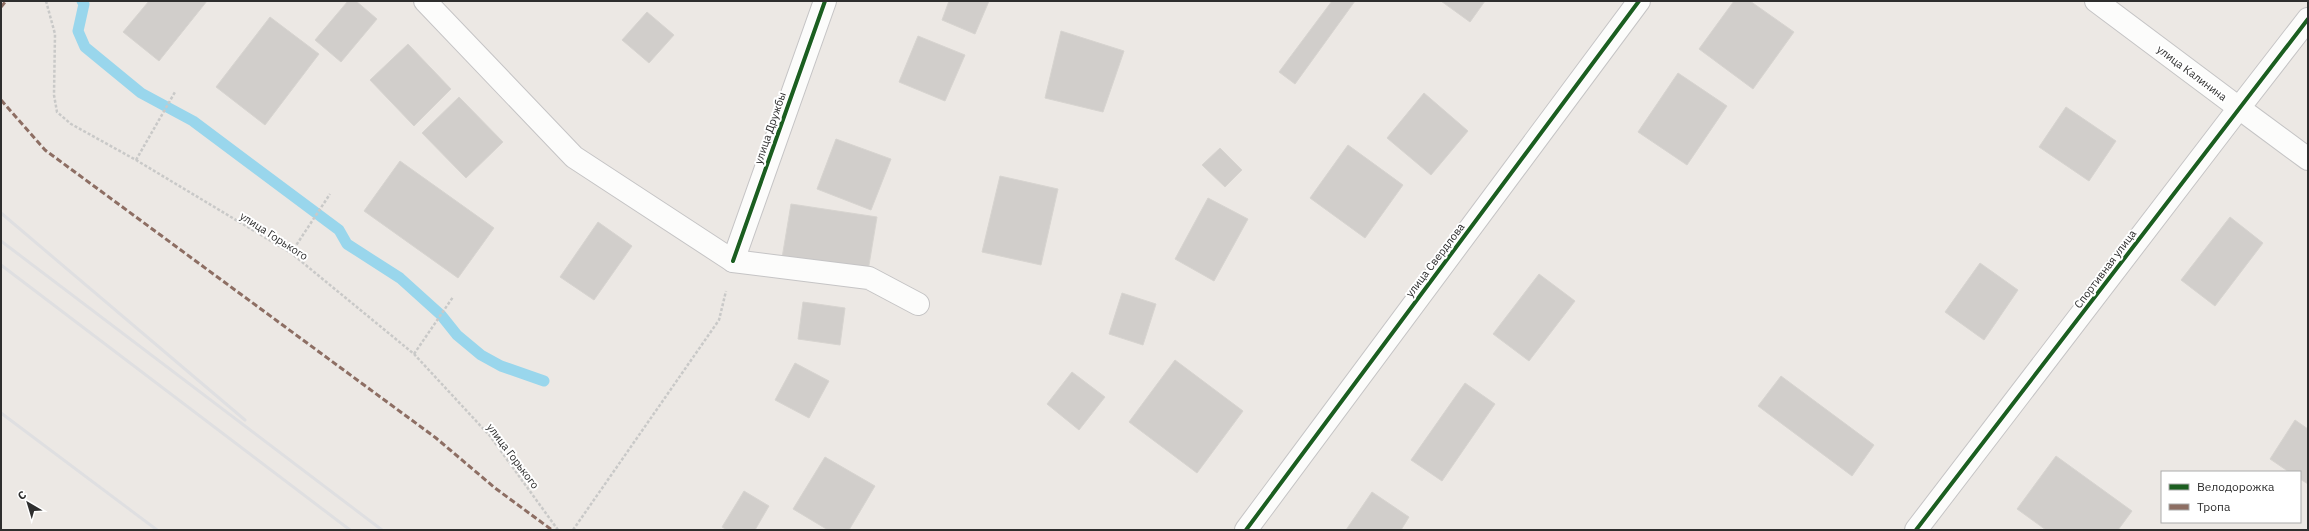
<svg xmlns="http://www.w3.org/2000/svg" width="2309" height="531" viewBox="0 0 2309 531" font-family="'IBM Plex Sans',sans-serif">
  <style>
    .lines { fill: none; stroke-linecap: round; stroke-linejoin: round }
    .stream { stroke: #99d6ec; stroke-width: 11 }
    .building { fill: #d1cecb; stroke: #d7d4d0 }
    .lane-casing { stroke: #c5c4c5; stroke-width: 24 }
    .street-casing { stroke: #c5c4c5; stroke-width: 24 }
    .secondary-casing { stroke: #c5c4c5; stroke-width: 24 }
    .path { stroke: #c9c9c8; stroke-width: 2.5; stroke-dasharray: 3 2; stroke-linecap: butt }
    .lane { stroke: #fcfcfb; stroke-width: 22 }
    .street { stroke: #fcfcfb; stroke-width: 22 }
    .secondary { stroke: #fcfcfb; stroke-width: 22 }
    .rail { stroke: #dfdfe1; stroke-width: 3 }
    .quiet { stroke: #8d6e63; stroke-width: 3; stroke-dasharray: 6 3; stroke-linecap: butt }
    .cycleway-casing { stroke: #fff; stroke-width: 6 }
    .cycleway { stroke: #1b5e20; stroke-width: 4 }
    .labels { text-anchor: middle; stroke-width: 4; stroke-linejoin: round; paint-order: stroke }
    .street-label { font-size: 11px; fill: #2e2e2e; stroke: #fff }
  </style>
  <rect width="100%" height="100%" fill="#ece8e4"/>
  <g class="lines">
    <!-- stream -->
    <path class="stream" d="M82,1L84,4L78,31L85,47L141,93L193,121L339,230L347,244L400,278L441,315L457,335L481,355L501,366L544,381"/>
  </g>
  <!-- building -->
  <g class="building">
    <path d="M149,1H207L159,61L123,32Z"/>
    <path d="M348,1H356L377,19L341,62L315,40Z"/>
    <path d="M949,1H989L975,34L942,20Z"/>
    <path d="M1332,1H1355L1295,84L1279,72Z"/>
    <path d="M1441,1H1485L1470,22Z"/>
    <path d="M1734,1H1750L1794,32L1753,89L1699,49Z"/>
    <path d="M647,12L674,35L649,63L622,40Z"/>
    <path d="M270,17L319,54L265,125L216,87Z"/>
    <path d="M1061,31L1124,51L1103,112L1045,98Z"/>
    <path d="M918,36L965,55L945,101L899,82Z"/>
    <path d="M408,44L451,89L414,126L370,80Z"/>
    <path d="M1678,73L1727,106L1687,165L1638,132Z"/>
    <path d="M1424,93L1468,131L1431,175L1387,138Z"/>
    <path d="M459,97L503,142L466,178L422,133Z"/>
    <path d="M2066,107L2116,141L2089,181L2039,147Z"/>
    <path d="M836,139L891,159L871,210L817,189Z"/>
    <path d="M1348,145L1403,185L1365,238L1310,198Z"/>
    <path d="M1220,148L1242,170L1225,187L1202,165Z"/>
    <path d="M400,161L494,228L458,278L364,211Z"/>
    <path d="M1000,176L1058,189L1041,265L982,252Z"/>
    <path d="M1208,198L1248,219L1214,281L1175,259Z"/>
    <path d="M791,204L877,217L868,271L782,258Z"/>
    <path d="M2230,217L2263,243L2215,306L2181,280Z"/>
    <path d="M598,222L632,246L594,300L560,277Z"/>
    <path d="M1980,263L2018,290L1984,340L1945,312Z"/>
    <path d="M1539,274L1575,301L1529,361L1493,334Z"/>
    <path d="M1122,293L1156,304L1143,345L1109,334Z"/>
    <path d="M803,302L845,308L840,345L798,339Z"/>
    <path d="M1175,360L1243,411L1197,473L1129,422Z"/>
    <path d="M795,363L829,381L809,418L775,400Z"/>
    <path d="M1072,372L1105,397L1079,430L1047,404Z"/>
    <path d="M1781,376L1874,445L1852,476L1758,406Z"/>
    <path d="M1465,383L1495,404L1442,481L1411,460Z"/>
    <path d="M2295,420L2308,429V484L2300,479V472H2289L2270,459Z"/>
    <path d="M2056,456L2132,511L2118,530H2046L2017,509Z"/>
    <path d="M825,457L875,486L849,530H828L793,509Z"/>
    <path d="M744,491L769,506L755,530H727L722,527Z"/>
    <path d="M1372,492L1409,517L1401,530H1346Z"/>
  </g>
  <g class="lines">
    <!-- lane casing -->
    <g class="lane-casing">
      <path id="lane" d="M425,1L574,157L733,261L869,278L918,304"/>
    </g>
    <!-- street casing -->
    <g class="street-casing">
      <g id="street">
        <path d="M2308,19L2239,108L2308,159"/>
        <path d="M733,261L825,1"/>
        <path d="M1246,530L1639,1"/>
      </g>
    </g>
    <!-- secondary casing -->
    <g class="secondary-casing">
      <path id="secondary" d="M1916,530L2239,108L2096,1"/>
    </g>
    <!-- path -->
    <g class="path">
      <path d="M46,1L55,34L54,95L57,112L71,124L136,160L291,253L414,354L490,436L558,530"/>
      <path d="M136,160L175,92"/>
      <path d="M291,253L330,194"/>
      <path d="M414,354L453,297"/>
      <path d="M573,530L719,320L726,291"/>
    </g>
    <!-- lane -->
    <use href="#lane" class="lane"/>
    <!-- street -->
    <use href="#street" class="street"/>
    <!-- secondary -->
    <use href="#secondary" class="secondary"/>
    <!-- rail -->
    <g class="rail">
      <path d="M1,213L245,420"/>
      <path d="M1,241L382,530"/>
      <path d="M1,265L350,530"/>
      <path d="M1,413L157,530"/>
    </g>
    <!-- quiet -->
    <g class="quiet">
      <path d="M1,7L6,1"/>
      <path d="M1,100L45,150L436,438L495,488L552,530"/>
    </g>
    <!-- cycleway casing -->
    <g class="cycleway-casing">
      <g id="cycleway">
        <path d="M733,261L825,1"/>
        <path d="M1246,530L1639,1"/>
        <path d="M1916,530L2308,19"/>
      </g>
    </g>
    <!-- cycleway -->
    <use href="#cycleway" class="cycleway"/>
  </g>
  <g class="labels">
    <!-- street labels -->
    <g class="street-label">
      <text transform="translate(2192 73) rotate(37)" y="4">улица Калинина</text>
      <text transform="translate(770 128) rotate(-71)" y="4">улица Дружбы</text>
      <text transform="translate(274 236) rotate(33)" y="4">улица Горького</text>
      <text transform="translate(1435 260) rotate(-53)" y="4">улица Свердлова</text>
      <text transform="translate(2105 269) rotate(-53)" y="4">Спортивная улица</text>
      <text transform="translate(513 456) rotate(53)" y="4">улица Горького</text>
    </g>
  </g>
  <!-- border -->
  <rect width="2309" height="531" fill="none" stroke="#2e2e2e" stroke-width="4"/>
  <!-- legend -->
  <rect x="2161" y="471" width="140" height="52" fill="#ffffff" stroke="#ababab"/>
  <rect x="2169" y="484" width="20" height="6" fill="#1b5e20" stroke="#ababab"/>
  <text x="2197" y="491" font-size="12" fill="#2e2e2e">Велодорожка</text>
  <rect x="2169" y="504" width="20" height="6" fill="#8d6e63" stroke="#ababab"/>
  <text x="2197" y="511" font-size="12" fill="#2e2e2e">Тропа</text>
  <!-- north arrow -->
  <g transform="translate(28 503) rotate(322)" stroke="#ffffff" stroke-width="3" paint-order="stroke">
  <path d="M0-3L7 15L0 10L-7 15Z" fill="#2e2e2e"/>
  <text y="-6" font-size="11" font-weight="bold" text-anchor="middle" fill="#2e2e2e">С</text>
  </g>
</svg>
